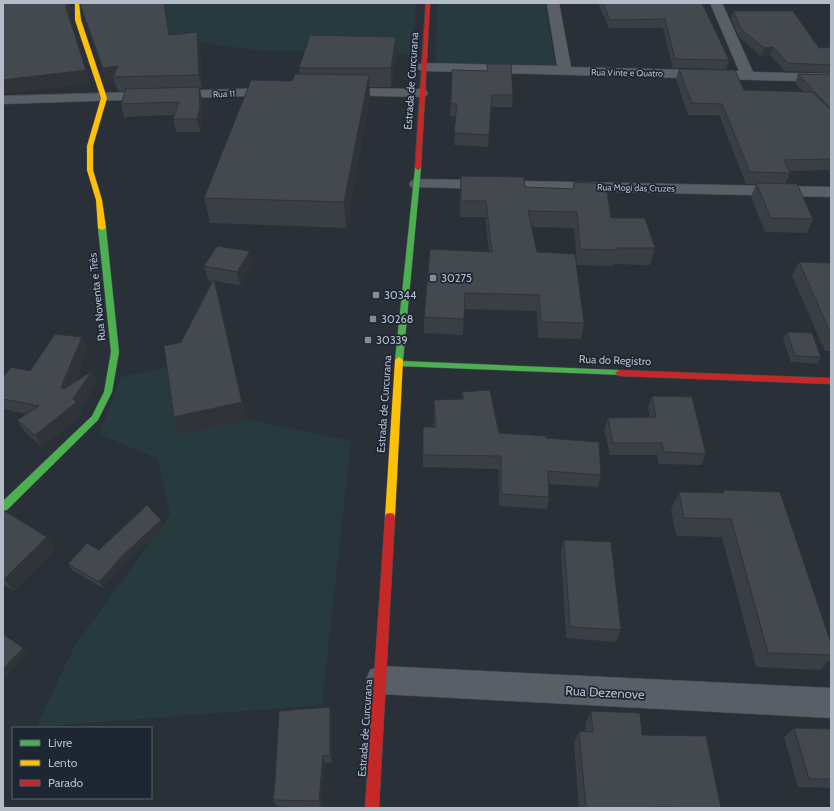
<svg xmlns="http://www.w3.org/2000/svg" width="834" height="811" viewBox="0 0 834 811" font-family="Cabin,sans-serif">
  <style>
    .green { fill: #273a3e }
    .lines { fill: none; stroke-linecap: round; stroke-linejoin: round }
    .street-casing { stroke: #484c53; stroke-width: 1 }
    .fast-casing { stroke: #484c53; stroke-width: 1 }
    .slow-casing { stroke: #484c53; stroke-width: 1 }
    .jam-casing { stroke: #484c53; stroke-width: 1 }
    .street { fill: #5a5e66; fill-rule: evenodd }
    .fast { fill: #4caf50; fill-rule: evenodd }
    .slow { fill: #ffc107; fill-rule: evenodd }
    .jam { fill: #c62828; fill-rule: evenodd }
    .wall { fill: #3a3f45 }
    .shaded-wall { fill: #303338 }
    .building { fill: #444950; stroke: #303338 }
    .poi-dot { fill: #848b96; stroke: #1d2633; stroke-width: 1.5 }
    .labels { text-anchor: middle; stroke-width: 3.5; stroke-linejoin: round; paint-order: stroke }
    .far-street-label { font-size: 9px; fill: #b4bcc9; stroke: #1d2633 }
    .street-label { font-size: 11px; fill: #b4bcc9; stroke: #1d2633 }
    .poi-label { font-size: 11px; fill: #b4bcc9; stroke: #1d2633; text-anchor: start }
    .near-street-label { font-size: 13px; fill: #b4bcc9; stroke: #1d2633 }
  </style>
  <rect width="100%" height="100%" fill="#2a3038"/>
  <!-- green -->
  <g class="green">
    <path d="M76,3H416L413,55L256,50L211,44L170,34L135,22L87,24Z"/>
    <path d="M438,3H545L556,68L435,64Z"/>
    <path d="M168,367L181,434L246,419L351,441L322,705L36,727L74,647L170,515L158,459L99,434L121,377Z"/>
  </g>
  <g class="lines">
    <!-- street casing -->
    <g class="street-casing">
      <g id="street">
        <path d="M547,3H559L571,67L739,71L710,3H722L753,72L831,74V82L424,71L419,70L417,67L419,64L424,63L557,66Z"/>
        <path d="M276,88L281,89L283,92L281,95L3,104V96Z"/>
        <path d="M340,88L421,89L426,90L428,93L426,96L421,97L335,95L333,92L335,89Z"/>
        <path d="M417,179L831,187V197L411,187L409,184L411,181Z"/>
        <path d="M380,666L831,688V718L380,694L370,690L366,680L370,670Z"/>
      </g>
    </g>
    <!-- fast casing -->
    <g class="fast-casing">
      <g id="fast">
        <path d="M418,166L421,168L403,361L619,370L623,373L622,375L396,366L395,360L415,168Z"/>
        <path d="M99,226H105L106,228L119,352L112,392L98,420L7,510L3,511V501L92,416L104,392L111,352L98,228Z"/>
      </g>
    </g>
    <!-- slow casing -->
    <g class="slow-casing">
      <g id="slow">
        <path d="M75,3H79L81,20L107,98L93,146V170L102,200L106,228L102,230L98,228L96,200L87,170V146L101,98L75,20Z"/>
        <path d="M399,357L403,360L395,517L394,520L390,521L386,520L385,517L395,360Z"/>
      </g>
    </g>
    <!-- jam casing -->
    <g class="jam-casing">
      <g id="jam">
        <path d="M426,3H430L421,168L418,170L415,168Z"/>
        <path d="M619,370L831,378V384L619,376L615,373Z"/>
        <path d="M390,513L394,514L395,517L379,808H365L385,517L386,514Z"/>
      </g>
    </g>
    <!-- street -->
    <use href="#street" class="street"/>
    <!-- fast -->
    <use href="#fast" class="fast"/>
    <!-- slow -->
    <use href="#slow" class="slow"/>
    <!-- jam -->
    <use href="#jam" class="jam"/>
  </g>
  <!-- wall -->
  <g class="wall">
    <path d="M81,3H165L170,35L200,45L202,88H200L202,99L203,121L200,132H176L173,119L174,115L124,117L121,104L125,91H118L114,81L107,82L85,20L81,7Z"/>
    <path d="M598,3H702L729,60L726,69L673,68L663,28H609Z"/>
    <path d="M733,11L819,48L831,47V73L785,71L770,55L761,56L739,37L731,19Z"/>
    <path d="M396,55L391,87H369L370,98L346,228L210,223L204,198L292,81L299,74V68Z"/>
    <path d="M487,64L513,95L512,107H491L488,147L454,145L456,116H450L452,70L487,71Z"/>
    <path d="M679,69L744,90L804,92L795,83L798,74L831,75V166L829,170L789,171L790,173L785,184L813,219L807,233L765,232L751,197L756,184H746L719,115H688L676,79Z"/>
    <path d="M461,176L525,187L573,189L574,182L611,218L655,248L650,265L613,264V266L577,265L574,228L531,227L537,252L584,323L581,339L538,338L537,311L464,309L463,335L424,333V317L489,251L485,217H460V192Z"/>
    <path d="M799,262L831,263V351H825L792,276Z"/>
    <path d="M252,264L240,285L214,281L246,419L180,435L181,342L212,281L208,280L204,266Z"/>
    <path d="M787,332L821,357L817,364L791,362L783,339Z"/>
    <path d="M82,337L87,349L75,382L97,383L80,409L83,414L42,447L25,432L17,420L26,414L3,409V377L30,371Z"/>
    <path d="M462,392L499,433L546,438L601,475L598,487L549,484V497L547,509L499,506V469L423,467V427H434V400L462,399Z"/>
    <path d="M652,396L706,454L701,465L659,464L657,455H610L604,430L608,418H650L648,408Z"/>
    <path d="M723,490L831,643V659L820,670L756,667L722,537L676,536L671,509L679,492L722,493Z"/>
    <path d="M3,510L55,549L14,591L3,584Z"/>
    <path d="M161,520L164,526L127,561L103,588L72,570L68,564Z"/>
    <path d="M564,540L621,630L616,642L566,638L561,552Z"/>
    <path d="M330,707L332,715V763H325L321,808L276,806L273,800Z"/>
    <path d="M591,711L642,735L721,808H579L574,743L579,731L586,732L585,724Z"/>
    <path d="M794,728L831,729V788L798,787L784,737Z"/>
  </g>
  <!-- shaded-wall -->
  <g class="shaded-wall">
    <path d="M66,3H70L71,20L91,84L3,94V80Z"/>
    <path d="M164,3H165L172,48L169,35Z"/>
    <path d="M197,32L200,45L202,88L199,75Z"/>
    <path d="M396,37V55L391,87V68Z"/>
    <path d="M773,47L770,55L761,56L764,48Z"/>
    <path d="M118,66L113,77L114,81L107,82L103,68Z"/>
    <path d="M369,75L370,98L346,228L344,202Z"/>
    <path d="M199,87L202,99L203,121L200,132L197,119Z"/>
    <path d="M250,251L252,264L240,285L237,272Z"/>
    <path d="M214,279L246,419L180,435L174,417Z"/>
    <path d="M82,337L87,349L68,400L61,387Z"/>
    <path d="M92,371L97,383L80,409L83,414L42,447L35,435Z"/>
    <path d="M161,520L164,526L127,561L103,588L99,582L123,555Z"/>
    <path d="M47,537L55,549L14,591L4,579Z"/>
    <path d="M23,648L28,653L3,680V669Z"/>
    <path d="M330,707L332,715V763L330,755Z"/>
    <path d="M323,756L325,763L321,808L319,801Z"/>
  </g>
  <!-- building -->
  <g class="building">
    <path d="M3,3H66V8L86,70L3,80Z"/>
    <path d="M81,3H164L169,35L197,32L199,75L113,77L118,66L103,68L81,7Z"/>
    <path d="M603,3H702L729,60L675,59L665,19L610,20Z"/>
    <path d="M733,11H793L819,48L831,47V65L788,63L773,47L764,48L741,29Z"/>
    <path d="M310,35L396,37L391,68H299Z"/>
    <path d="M487,64H511L513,95H492L489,135L454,133L457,104H451L452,70L488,71Z"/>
    <path d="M679,69L735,70L744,90L812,92L831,110V153H830L831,154V159L784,160L790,173L750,172L722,104L692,103Z"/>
    <path d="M295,74L369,75L344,202L204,198L251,80L292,81Z"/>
    <path d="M798,74L831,75V109Z"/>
    <path d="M199,87L200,108L197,119H173L179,102L121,104L126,89Z"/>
    <path d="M461,176L524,177L525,187L574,189V182L606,184L611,218H645L655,248H616L617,250L580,249L577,212L528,211L537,252L575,254L584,323L541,322L539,295L465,293L464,319L424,317L430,249L492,252L486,201H461Z"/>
    <path d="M756,183L797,184L813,219L771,218Z"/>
    <path d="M217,246L250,251L237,272L204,266Z"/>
    <path d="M799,262L831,263V334Z"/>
    <path d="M214,279L242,402L174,417L164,346L181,342Z"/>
    <path d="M787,332L812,333L821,357L795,356Z"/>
    <path d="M55,334L82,337L61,387L64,389L92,371L73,399L77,402L35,435L17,420L39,406L3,399V377L11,367L30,371Z"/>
    <path d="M490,390L499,433L546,436V438L599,442L601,475L548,471L549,497L501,494V456L423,455V427H436L434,400L464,399L462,392Z"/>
    <path d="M652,396L692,397L706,454L664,452L662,443H613L608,418L656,417Z"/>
    <path d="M723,490L780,492L831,643V655L768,653L731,519L684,518L679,492L724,493Z"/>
    <path d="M147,505L161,520L123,555L99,582L68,564L87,543L99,550Z"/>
    <path d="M3,510L47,537L4,579L3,578Z"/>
    <path d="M564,540L611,542L621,630L570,627Z"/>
    <path d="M3,634L23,648L3,669Z"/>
    <path d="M330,707V755L323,756L319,801L273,800L275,781L279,711Z"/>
    <path d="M591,711L640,713L642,735L706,736L721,808L654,807V808H586L579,731L593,732Z"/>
    <path d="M794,728L831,729V779H809Z"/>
  </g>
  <!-- markers -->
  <g class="poi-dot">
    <rect x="429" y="274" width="8" height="8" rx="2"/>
    <rect x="372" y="291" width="8" height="8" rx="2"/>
    <rect x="369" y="315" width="8" height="8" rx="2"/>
    <rect x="364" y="336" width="8" height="8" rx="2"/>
  </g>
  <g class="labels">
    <!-- far-street labels -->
    <g class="far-street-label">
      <text transform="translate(627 73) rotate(1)" y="3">Rua Vinte e Quatro</text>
      <text transform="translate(224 94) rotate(-2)" y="3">Rua 11</text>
      <text transform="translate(636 188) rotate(1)" y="3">Rua Mogi das Cruzes</text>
    </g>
    <!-- street labels -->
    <g class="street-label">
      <text transform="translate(411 81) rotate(-86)" y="4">Estrada de Curcurana</text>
      <text transform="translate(97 297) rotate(-96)" y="4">Rua Noventa e Três</text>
      <text transform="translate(615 360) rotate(2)" y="4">Rua do Registro</text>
      <text transform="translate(384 404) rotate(-86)" y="4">Estrada de Curcurana</text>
      <text transform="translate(365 728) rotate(-86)" y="4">Estrada de Curcurana</text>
    </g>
    <!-- poi labels -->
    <g class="poi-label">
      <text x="441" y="282">30275</text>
      <text x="384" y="299">30344</text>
      <text x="381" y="323">30268</text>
      <text x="376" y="344">30339</text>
    </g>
    <!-- near-street labels -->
    <g class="near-street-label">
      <text transform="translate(605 692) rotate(3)" y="5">Rua Dezenove</text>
    </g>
  </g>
  <!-- border -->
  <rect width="834" height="811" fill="none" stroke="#b4bcc9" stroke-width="8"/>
  <!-- legend -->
  <rect x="12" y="727" width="140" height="72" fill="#1d2633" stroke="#59626f"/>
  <rect x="20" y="740" width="20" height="6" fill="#4caf50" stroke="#59626f"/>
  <text x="48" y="747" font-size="12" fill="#b4bcc9">Livre</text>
  <rect x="20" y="760" width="20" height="6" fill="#ffc107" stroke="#59626f"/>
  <text x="48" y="767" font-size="12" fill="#b4bcc9">Lento</text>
  <rect x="20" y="780" width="20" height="6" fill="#c62828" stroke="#59626f"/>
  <text x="48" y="787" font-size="12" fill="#b4bcc9">Parado</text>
</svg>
